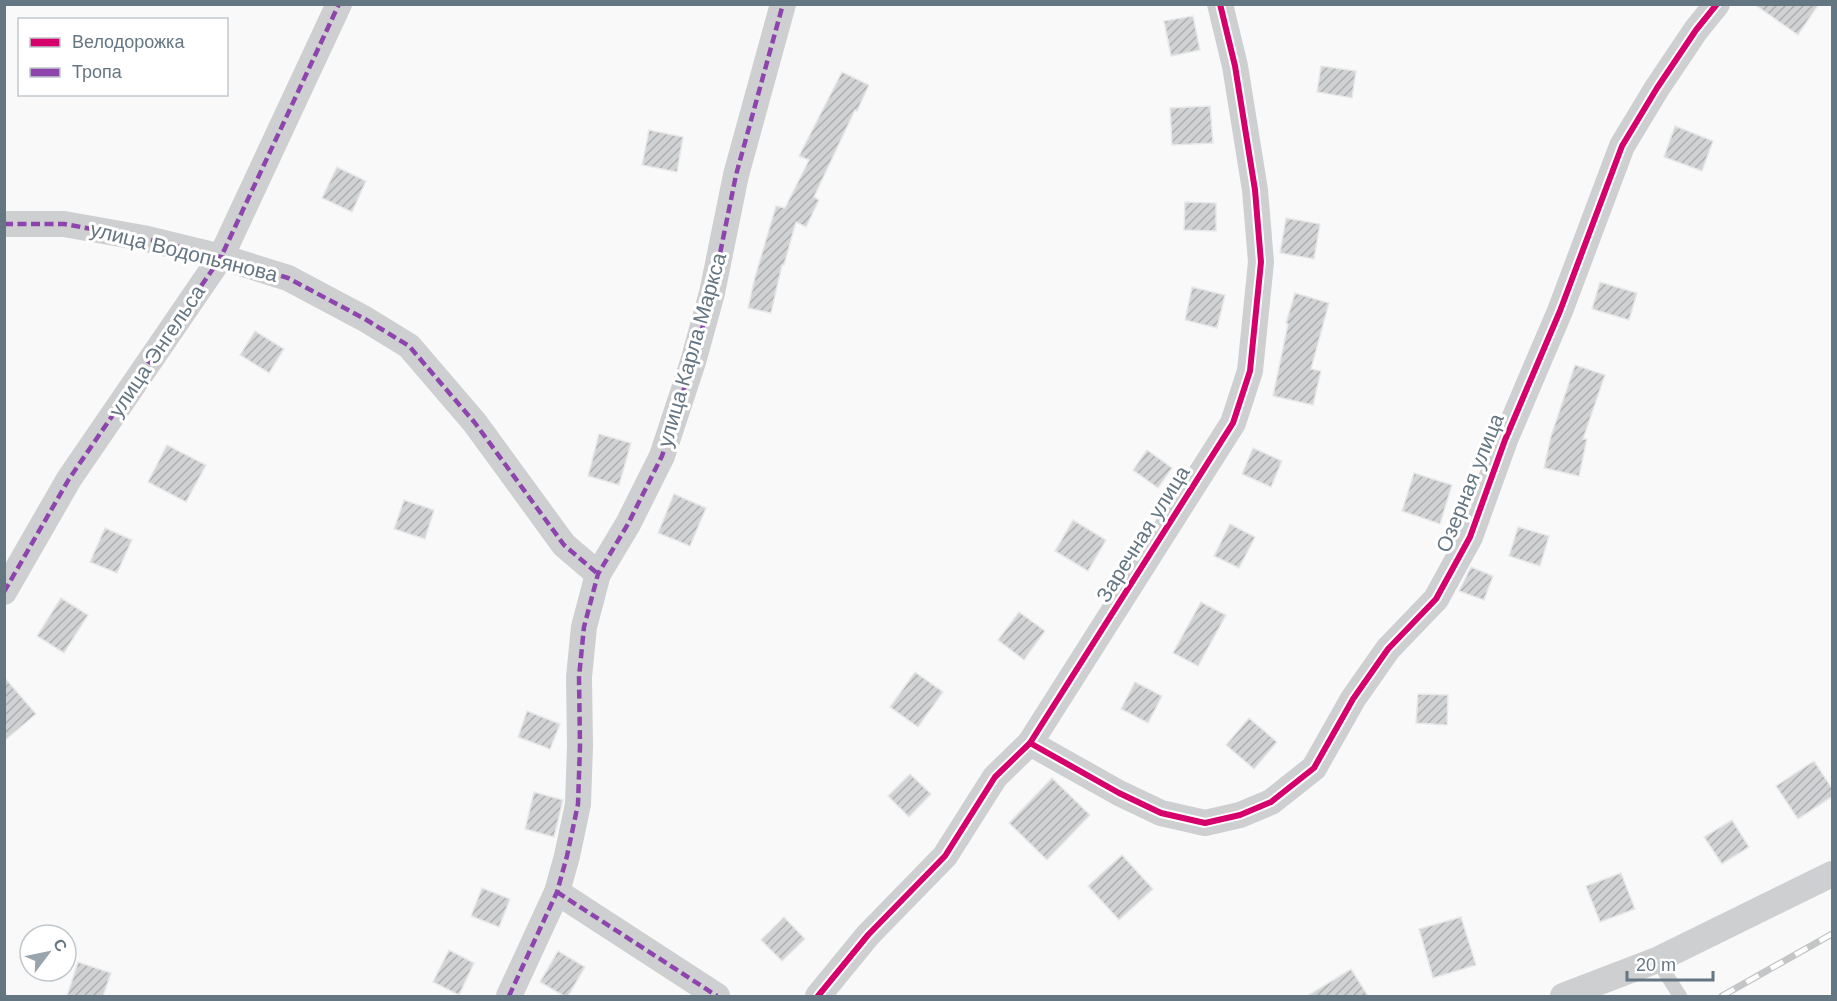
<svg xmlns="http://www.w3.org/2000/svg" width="1837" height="1001" viewBox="0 0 1837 1001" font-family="Helvetica,sans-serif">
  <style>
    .building { fill: url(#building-hatch); stroke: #e8e8e8; stroke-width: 1.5 }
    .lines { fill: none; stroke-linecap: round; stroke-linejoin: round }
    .service { stroke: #cecfd0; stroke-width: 14 }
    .minor { stroke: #cecfd0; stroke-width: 26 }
    .rail-casing { stroke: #c3c5c6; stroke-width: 7 }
    .rail { stroke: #fff; stroke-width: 4.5; stroke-dasharray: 14; stroke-linecap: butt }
    .quiet { stroke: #8e44ad; stroke-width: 4.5; stroke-dasharray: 9 4.5; stroke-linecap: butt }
    .cycleway-casing { stroke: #fff; stroke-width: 10 }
    .cycleway { stroke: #d6006c; stroke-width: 6 }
    .labels { text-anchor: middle; stroke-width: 6; stroke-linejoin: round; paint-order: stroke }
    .street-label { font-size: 21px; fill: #657683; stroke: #fff }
  </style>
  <defs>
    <pattern id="building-hatch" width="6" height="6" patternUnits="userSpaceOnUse" patternTransform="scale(1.5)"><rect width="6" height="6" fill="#d0d2d3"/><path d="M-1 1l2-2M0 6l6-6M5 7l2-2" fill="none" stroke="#acafb1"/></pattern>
  </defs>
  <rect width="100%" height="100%" fill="#f9f9f9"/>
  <!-- building -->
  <g class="building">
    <path d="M1754,4H1819L1798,35Z"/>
    <path d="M1193,16L1200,50L1171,56L1164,21Z"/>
    <path d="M1321,66L1356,71L1352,98L1317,92Z"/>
    <path d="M842,72L869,85L857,111L855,110L814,197L819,200L806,227L796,222L784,265H782L771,313L748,308L755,277L776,206L785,208L809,160L799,156Z"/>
    <path d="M1210,106L1213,143L1172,145L1170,108Z"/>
    <path d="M1675,126L1713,141L1702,171L1664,157Z"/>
    <path d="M649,130L683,137L677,172L642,165Z"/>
    <path d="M337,167L366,181L352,212L322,198Z"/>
    <path d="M1185,202L1216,203V231L1184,230Z"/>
    <path d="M1286,218L1320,224L1314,259L1280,253Z"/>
    <path d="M1600,282L1637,293L1629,320L1592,309Z"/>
    <path d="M1192,287L1225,295L1217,328L1185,320Z"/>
    <path d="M1295,293L1329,303L1311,369L1321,371L1313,405L1273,396L1288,324L1286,323Z"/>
    <path d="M255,331L284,349L269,373L240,355Z"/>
    <path d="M1575,365L1605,375L1583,439H1587L1579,476L1544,468L1551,436Z"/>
    <path d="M599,434L631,443L619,485L588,476Z"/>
    <path d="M167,445L206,465L186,502L148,482Z"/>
    <path d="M1253,448L1282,461L1271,487L1242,474Z"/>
    <path d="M1147,450L1172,468L1158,488L1133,470Z"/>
    <path d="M1414,473L1452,485L1440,524L1402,511Z"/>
    <path d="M674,494L706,508L690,546L658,533Z"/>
    <path d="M404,500L434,510L425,539L394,529Z"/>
    <path d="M1073,520L1106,540L1088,571L1055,551Z"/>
    <path d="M1230,524L1255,537L1239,568L1214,556Z"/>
    <path d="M1518,527L1549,536L1540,566L1509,556Z"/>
    <path d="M105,528L132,540L117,573L90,562Z"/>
    <path d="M1471,567L1493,576L1484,600L1459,591Z"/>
    <path d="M61,598L88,615L64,653L37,636Z"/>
    <path d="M1201,602L1226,615L1198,666L1173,653Z"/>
    <path d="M1019,612L1045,631L1024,660L998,640Z"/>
    <path d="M915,672L943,692L918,727L890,707Z"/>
    <path d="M4,677L36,714L4,741Z"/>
    <path d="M1135,682L1162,696L1148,723L1121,709Z"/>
    <path d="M1418,694L1448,695L1447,725L1416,723Z"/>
    <path d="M527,711L560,724L550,749L518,737Z"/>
    <path d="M1249,718L1277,742L1254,769L1226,745Z"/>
    <path d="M1814,761L1833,790V796L1798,819L1776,786Z"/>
    <path d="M910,774L931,794L909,817L888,796Z"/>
    <path d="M1052,778L1090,815L1047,860L1009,823Z"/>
    <path d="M534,792L563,800L554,837L525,829Z"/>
    <path d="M1732,820L1749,847L1722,864L1704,837Z"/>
    <path d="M1122,855L1153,889L1119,920L1088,886Z"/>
    <path d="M1621,873L1635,909L1600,922L1586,886Z"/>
    <path d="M482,888L510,899L499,927L471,916Z"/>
    <path d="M784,917L805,939L782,961L761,940Z"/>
    <path d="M1461,917L1476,965L1433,978L1419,929Z"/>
    <path d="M449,950L474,963L459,995L433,982Z"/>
    <path d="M558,951L585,967L568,996H564L540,982Z"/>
    <path d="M78,962L111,973L103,996H67Z"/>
    <path d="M1351,969L1368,996H1307Z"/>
  </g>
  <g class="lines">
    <!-- service -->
    <path class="service" d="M1657,960L1680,996"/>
    <!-- minor -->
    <g class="minor">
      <path d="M4,224H64L143,238L221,257L288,278L365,319L409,346L475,423L564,545L598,574"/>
      <path d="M4,592L69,479L221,257L339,4"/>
      <path d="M1030,743L1119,793L1161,813L1205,823L1240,815L1271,802L1314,768L1353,699L1388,649L1436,599L1470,537L1505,440L1560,311L1622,146L1657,88L1696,30L1717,4"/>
      <path d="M557,892L717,996"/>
      <path d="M509,996L557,892L567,856L578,804L580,746L579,677L584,627L598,574L628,524L662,456L693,362L712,293L736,175L783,4"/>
      <path d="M818,996L868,935L945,856L995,777L1030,743L1233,423L1250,371L1261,262L1255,190L1235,66L1220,4"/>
      <path d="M1563,996L1657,960L1832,874"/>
    </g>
    <!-- rail casing -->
    <g class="rail-casing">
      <path id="rail" d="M1722,996L1832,934"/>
    </g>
    <!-- rail -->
    <use href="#rail" class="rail"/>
    <!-- quiet -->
    <g class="quiet">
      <path d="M4,224H64L143,238L221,257L288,278L365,319L409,346L475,423L564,545L598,574"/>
      <path d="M4,592L69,479L221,257L339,4"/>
      <path d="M557,892L717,996"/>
      <path d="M509,996L557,892L567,856L578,804L580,746L579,677L584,627L598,574L628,524L662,456L693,362L712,293L736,175L783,4"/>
    </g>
    <!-- cycleway casing -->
    <g class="cycleway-casing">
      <g id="cycleway">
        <path d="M1030,743L1119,793L1161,813L1205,823L1240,815L1271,802L1314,768L1353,699L1388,649L1436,599L1470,537L1505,440L1560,311L1622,146L1657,88L1696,30L1717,4"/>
        <path d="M818,996L868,935L945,856L995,777L1030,743L1233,423L1250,371L1261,262L1255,190L1235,66L1220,4"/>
      </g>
    </g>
    <!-- cycleway -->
    <use href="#cycleway" class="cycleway"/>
  </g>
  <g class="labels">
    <!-- street labels -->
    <g class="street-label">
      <text transform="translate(184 252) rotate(14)" y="7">улица Водопьянова</text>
      <text transform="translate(692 350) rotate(-74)" y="7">улица Карла Маркса</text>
      <text transform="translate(157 351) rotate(-56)" y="7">улица Энгельса</text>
      <text transform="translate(1470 483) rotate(-68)" y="7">Озерная улица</text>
      <text transform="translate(1143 534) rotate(-58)" y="7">Заречная улица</text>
    </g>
  </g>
  <!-- border -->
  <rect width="1837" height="1001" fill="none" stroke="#657683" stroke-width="12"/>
  <!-- legend -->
  <rect x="18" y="18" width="210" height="78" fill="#ffffff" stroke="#c1c8cd" stroke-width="1.5"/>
  <rect x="30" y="38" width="30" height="9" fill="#d6006c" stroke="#c1c8cd" stroke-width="1.5"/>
  <text x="72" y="48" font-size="18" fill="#657683">Велодорожка</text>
  <rect x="30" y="68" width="30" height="9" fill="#8e44ad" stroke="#c1c8cd" stroke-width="1.5"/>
  <text x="72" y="78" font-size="18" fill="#657683">Тропа</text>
  <!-- north arrow -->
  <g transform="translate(48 953) rotate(58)"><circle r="28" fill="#ffffff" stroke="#c1c8cd" stroke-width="1.5"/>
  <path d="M0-4.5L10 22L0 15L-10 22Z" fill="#99a4ac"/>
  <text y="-9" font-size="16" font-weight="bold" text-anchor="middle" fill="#657683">С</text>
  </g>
  <!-- scale -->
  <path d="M1627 971v9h86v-9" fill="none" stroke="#657683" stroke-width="3"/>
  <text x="1636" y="971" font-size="18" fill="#657683" stroke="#ffffff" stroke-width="4.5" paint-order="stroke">20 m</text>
</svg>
